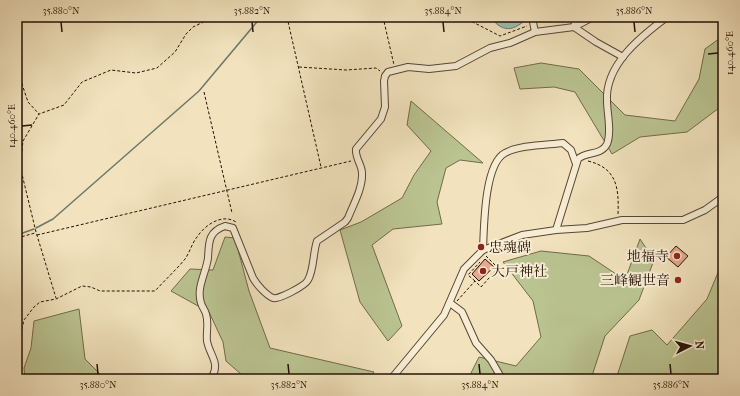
<svg xmlns="http://www.w3.org/2000/svg" width="740" height="396" viewBox="0 0 740 396" font-family="'IM FELL French Canon','Noto Serif JP',serif">
  <style>
    .green { fill: #bac491; stroke: #706a4a }
    .water { fill: #9bbeaf; stroke: #6c786b }
    .lines { fill: none; stroke-linecap: round; stroke-linejoin: round }
    .stream { stroke: #6c786b; stroke-width: 1.5 }
    .building { fill: #e6a88f; stroke: #251004 }
    .minor-casing { stroke: #584532; stroke-width: 8 }
    .path { stroke: #251004; stroke-width: 1; stroke-dasharray: 3 2; stroke-linecap: butt }
    .minor { stroke: #f7edd5; stroke-width: 6 }
    .ticks { fill: none; stroke: #251004; stroke-width: 1.5 }
    .poi-dot { fill: #8f2418; stroke: #f7edd5; stroke-width: 1.5 }
    .labels { text-anchor: middle; stroke-width: 4; stroke-linejoin: round; paint-order: stroke }
    .poi-label { font-size: 14px; fill: #251004; stroke: #f7edd5; text-anchor: start }
    .neatline { fill: none; stroke: #251004; stroke-width: 1.5 }
    .ticks-label { font-size: 10px; text-anchor: middle; fill: #251004 }
  </style>
  <rect width="100%" height="100%" fill="#f2e3be"/>
  <filter id="stains"><feTurbulence type="fractalNoise" baseFrequency=".005" numOctaves="4"/><feColorMatrix values="0 0 0 0 .2 0 0 0 0 .09 0 0 0 0 .02 0 0 0 .5 -.17"/></filter>
  <radialGradient id="worn" r=".72"><stop offset=".6" stop-color="#630" stop-opacity="0"/><stop offset="1" stop-color="#630" stop-opacity=".3"/></radialGradient>
  <!-- green -->
  <g class="green">
    <path d="M723,36V105L687,132L640,137L612,154L575,92L554,87L520,89L514,68L541,63L579,69L625,115L675,121L699,79L705,49Z"/>
    <path d="M411,101L483,163L460,160L446,168L437,202L442,224L393,229L372,245L402,326L388,341L360,302L340,230L361,222L402,198L414,175L431,151L407,125Z"/>
    <path d="M225,237L235,238L249,291L270,348L374,372L370,379H342L334,376L286,377L242,375L226,361L223,342L209,312L171,291L190,269L213,270Z"/>
    <path d="M640,239L654,260L639,300L605,336L591,379H468L479,357L516,366L541,337L533,301L503,262L541,251L589,256L625,280Z"/>
    <path d="M722,263L723,379H616L630,336L652,330L667,345L707,299Z"/>
    <path d="M79,309L85,359L105,379H25L24,368L31,348L34,321Z"/>
  </g>
  <!-- water -->
  <path class="water" d="M488,17H526V20C515,28 509,32 498,25C494,22 493,19 488,17Z"/>
  <g class="lines">
    <!-- stream -->
    <g class="stream">
      <path d="M36,228L53,219L199,91L261,17"/>
      <path d="M17,235L34,229"/>
    </g>
  </g>
  <!-- building -->
  <g class="building">
    <path d="M676,246L688,256L678,267L666,257Z"/>
    <path d="M485,259L494,267L479,281L472,274Z"/>
  </g>
  <g class="lines">
    <!-- minor casing -->
    <g class="minor-casing">
      <g id="minor">
        <path d="M532,17L535,32"/>
        <path d="M574,27L596,42L623,57"/>
        <path d="M574,27L576,17"/>
        <path d="M556,230L578,159C586,151 601,156 607,144C612,132 607,113 607,101C605,65 640,37 667,17"/>
        <path d="M483,250C484,228 484,164 505,153C519,145 547,145 563,143L571,150L576,164"/>
        <path d="M450,303L462,312L476,343L491,360L502,379"/>
        <path d="M211,379C221,362 210,357 207,341C206,332 209,323 206,314C205,310 202,307 201,303C196,288 206,273 208,258C209,242 208,232 225,226L233,228L253,278C257,285 266,295 273,298C278,300 305,286 308,280C314,270 313,252 317,241L345,222L348,218C353,205 363,188 362,173C362,165 355,158 356,149L381,119L385,107L384,81L385,76L388,72L408,67L429,69L456,66L490,48L510,43L535,32L574,27L593,17"/>
        <path d="M391,379L444,315L464,269L483,250L522,235L556,230L587,228L622,220H683L705,210L723,197"/>
      </g>
    </g>
    <!-- path -->
    <g class="path">
      <path d="M287,17L321,167"/>
      <path d="M383,17L394,65"/>
      <path d="M463,17L500,36L527,26"/>
      <path d="M299,67L346,70L376,68L380,71"/>
      <path d="M17,69L28,102L39,114"/>
      <path d="M204,92L232,213"/>
      <path d="M588,161C617,168 619,188 618,214"/>
      <path d="M20,166L36,232L56,298"/>
      <path d="M17,170L20,166L23,141L39,114L64,105L82,82L111,70L136,73L157,68L175,52L186,34L193,27L214,17"/>
      <path d="M37,235L351,161"/>
      <path d="M17,238L35,233"/>
      <path d="M475,281L468,275L480,262"/>
      <path d="M457,301L475,281L481,287L498,268L486,256"/>
      <path d="M17,349L24,320L34,307L40,302L56,299L82,286L91,287L100,291H155C165,280 176,270 185,259C190,252 192,243 197,237C205,225 222,213 236,222"/>
    </g>
    <!-- minor -->
    <use href="#minor" class="minor"/>
  </g>
  <!-- ticks -->
  <path class="ticks" d="M61,22L62,32M252,22L253,32M443,22L444,32M634,22L635,32M708,54L718,53M22,126L32,125M97,364L98,374M288,364L289,374M479,364L480,374M670,364L671,374"/>
  <!-- markers -->
  <g class="poi-dot">
    <circle cx="481" cy="247" r="4"/>
    <circle cx="677" cy="256" r="4"/>
    <circle cx="483" cy="271" r="4"/>
    <circle cx="678" cy="280" r="4"/>
  </g>
  <g class="labels">
    <!-- poi labels -->
    <g class="poi-label">
      <text x="489" y="252">忠魂碑</text>
      <text x="669" y="261" text-anchor="end">地福寺</text>
      <text x="491" y="276">大戸神社</text>
      <text x="670" y="285" text-anchor="end">三峰観世音</text>
    </g>
  </g>
  <!-- margin -->
  <rect width="740" height="396" fill="none" stroke="#f2e3be" stroke-width="44"/>
  <!-- north arrow -->
  <g transform="translate(690 346) rotate(84)" stroke="#f7edd5" stroke-width="3" paint-order="stroke">
  <path d="M0-3L7 15L0 10L-7 15Z" fill="#251004"/>
  <text y="-6" font-size="11" font-weight="bold" text-anchor="middle" fill="#251004">N</text>
  </g>
  <rect x="22" y="22" width="696" height="352" class="neatline"/>
  <g class="ticks-label">
    <text x="61" y="14">35.880°N</text>
    <text x="252" y="14">35.882°N</text>
    <text x="443" y="14">35.884°N</text>
    <text x="634" y="14">35.886°N</text>
    <text transform="translate(729 53) rotate(-90)" y="4">140.460°E</text>
    <text transform="translate(11 126) rotate(-90)" y="4">140.460°E</text>
    <text x="98" y="388">35.880°N</text>
    <text x="289" y="388">35.882°N</text>
    <text x="480" y="388">35.884°N</text>
    <text x="671" y="388">35.886°N</text>
  </g>
  <rect width="100%" height="100%" filter="url(#stains)"/>
  <rect width="100%" height="100%" fill="url(#worn)"/>
</svg>
